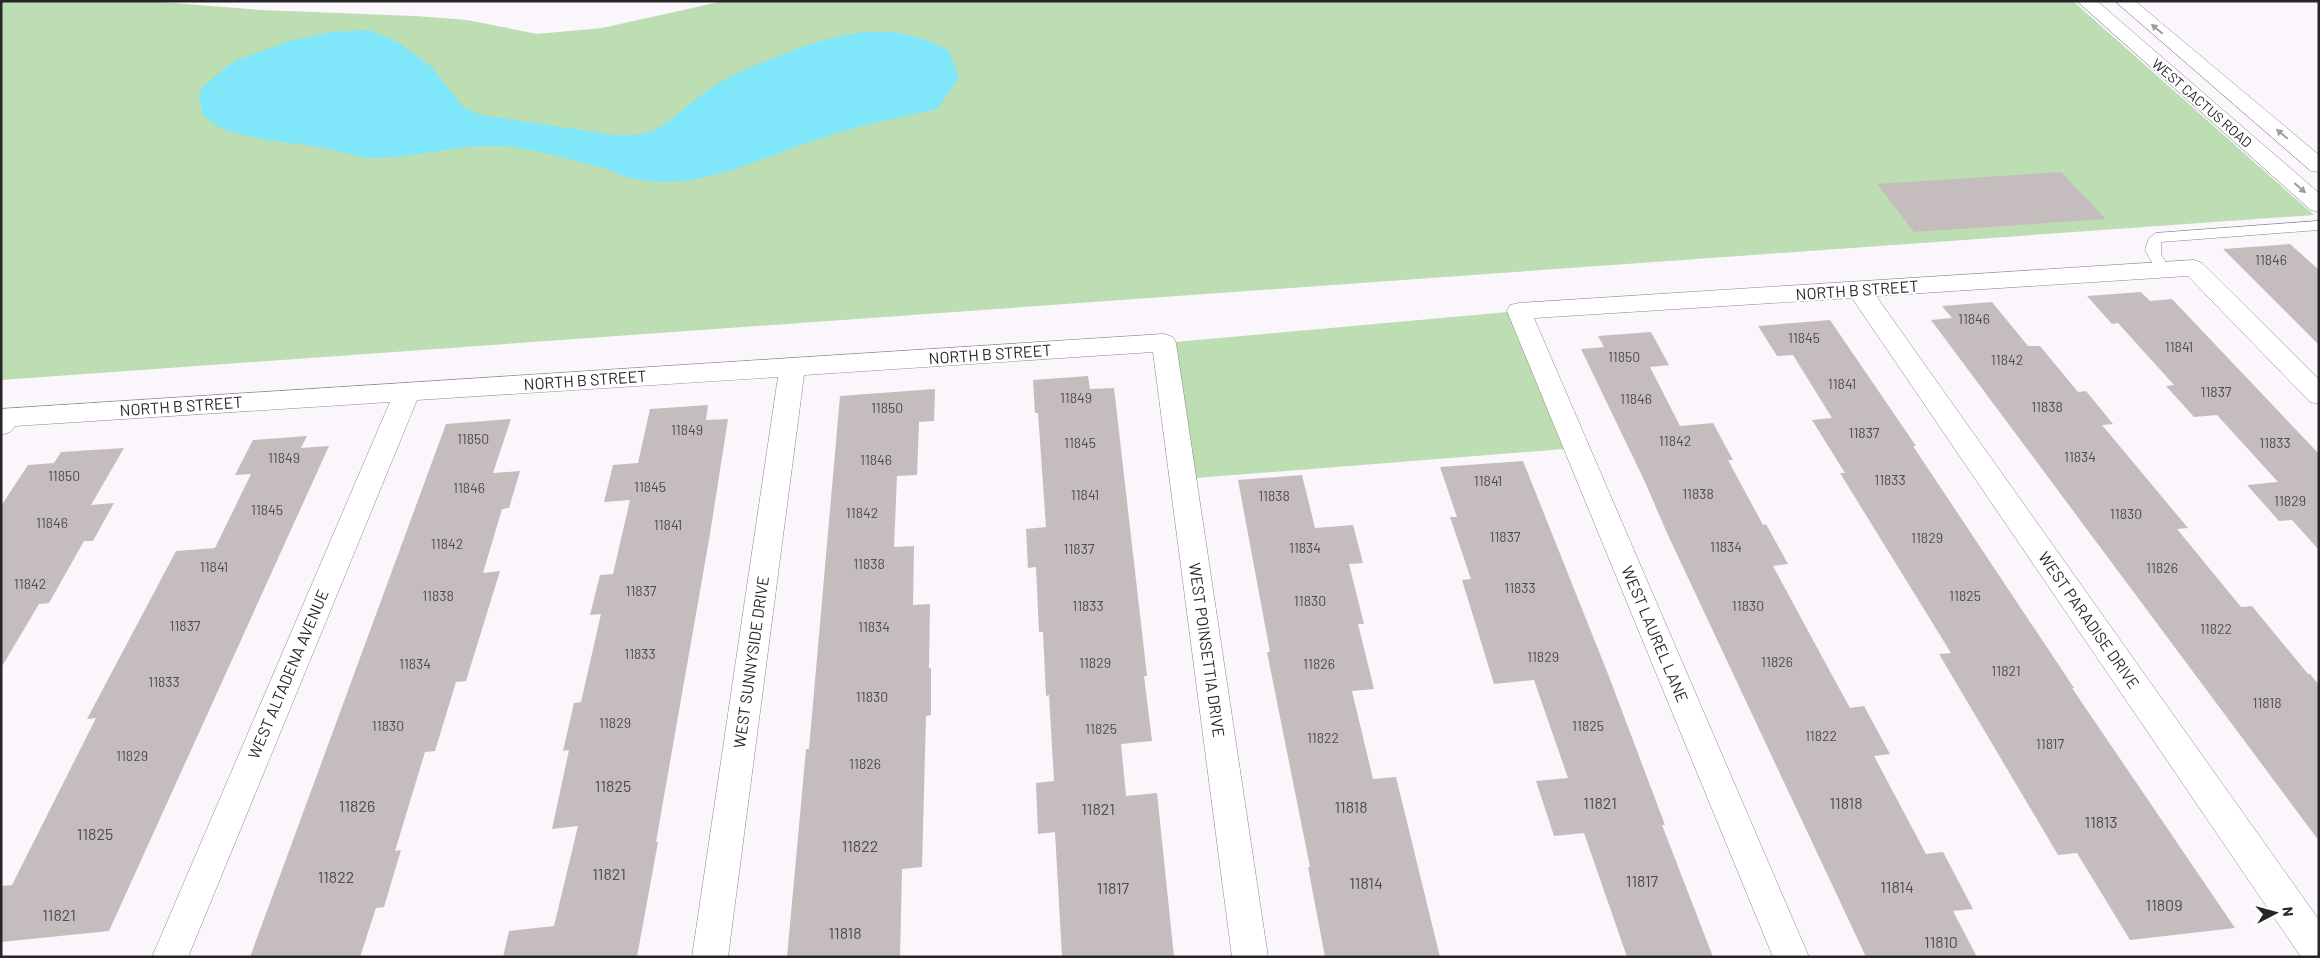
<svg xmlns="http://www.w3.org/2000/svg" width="2320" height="958" viewBox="0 0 2320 958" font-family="Barlow,sans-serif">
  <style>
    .green { fill: #bcdeb2 }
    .water { fill: #80e6f9 }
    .building { fill: #c5bdbd }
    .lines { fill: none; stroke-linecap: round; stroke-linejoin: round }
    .lane-casing { stroke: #8b878c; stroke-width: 1 }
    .street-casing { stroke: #8b878c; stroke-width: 1 }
    .secondary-casing { stroke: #8b878c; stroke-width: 1 }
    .lane { fill: #fff; fill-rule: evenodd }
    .street { fill: #fff; fill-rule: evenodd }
    .secondary { fill: #fff; fill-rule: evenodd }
    .oneway { fill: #9d9d9e }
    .labels { text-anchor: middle; stroke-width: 4; stroke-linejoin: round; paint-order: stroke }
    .far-street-label { font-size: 14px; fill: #262527; stroke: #fff }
    .number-label { font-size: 14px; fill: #4e4b4c }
    .street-label { font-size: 16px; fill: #262527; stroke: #fff }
    .near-number-label { font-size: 16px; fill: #4e4b4c }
  </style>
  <rect width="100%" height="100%" fill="#faf6fc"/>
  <!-- green -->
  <g class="green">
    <path d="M1,1H148L261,10L415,16L467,20L537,34L602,28L724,1H2073L2314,215L1,380Z"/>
    <path d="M1519,311L1577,448L1183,479L1164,343Z"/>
  </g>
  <!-- water -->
  <path class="water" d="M369,30L396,41L432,67L463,107L481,115L615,135C626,135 637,136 649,132C669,125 695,98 714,86C733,74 755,65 776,57C834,33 893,17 951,52V57L959,78L937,109C897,118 857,126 819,139C749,161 678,204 604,168C570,160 535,148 500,146C459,144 420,157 379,158C358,159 340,150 320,147C290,142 229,139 207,119C199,111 200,100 200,90L226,67L239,59L290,41L331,32Z"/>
  <!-- building -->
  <g class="building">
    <path d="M2061,172L2106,219L1914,232L1877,184Z"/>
    <path d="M2290,244L2319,270V345L2223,249Z"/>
    <path d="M2141,292L2150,301L2172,299L2319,454V550L2292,520L2279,521L2247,485L2278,482L2217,415L2194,417L2166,386L2174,385L2118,323L2112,324L2087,296Z"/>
    <path d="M1992,302L2028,346H2040L2078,392L2086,391L2113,424L2102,425L2188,528L2177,529L2241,607L2252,606L2308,674H2310L2319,685V841L1931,320L1952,318L1942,306Z"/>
    <path d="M1830,320L1916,446H1913L2074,688H2072L2235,928L2130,940L2077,853L2058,855L1939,654L1951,653L1840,473H1845L1812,420L1832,418L1793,355L1777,356L1758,326Z"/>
    <path d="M1651,332L1669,365L1650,367L1680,426L1713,423L1733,460H1728L1763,525L1766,524L1788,564L1773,566L1814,642L1850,708L1864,706L1890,754L1874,756L1926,854L1943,852L1973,909L1953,911L1977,957H1866L1667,533L1645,482L1581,349L1604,347L1598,336Z"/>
    <path d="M1088,376L1090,389L1114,388L1147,676H1144L1152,741L1121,744L1126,796L1157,793L1174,957H1062L1055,832L1038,834L1036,783L1054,781L1049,695L1046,696L1043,632H1039L1036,567L1028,568L1026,529L1046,527L1038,413H1035L1033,380Z"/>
    <path d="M935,389L934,421L919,422L917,475L897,476L894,547L914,546L913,605L930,604L929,668H931V715L926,716L922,867L902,869L900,957H787L806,749H809L840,396Z"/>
    <path d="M708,405L706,420L728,419L710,534L656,842H658L637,957H503L509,931L554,926L578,826L552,829L569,750L563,751L574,703L581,702L601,614L590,615L600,575L613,574L630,500L604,502L613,465L638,463L650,409Z"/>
    <path d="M511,419L493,473L520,471L509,508L502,509L483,573L500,571L466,681L456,682L435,751L425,752L395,851L401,850L384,907L376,908L360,957H250L446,424Z"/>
    <path d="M307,436L301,448L329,446L109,931L1,942V886L12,885L96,718L87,719L176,551L215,548L251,474L235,475L253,440Z"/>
    <path d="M124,448L91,505L114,503L93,541H84L49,603L39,604L1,668V506L28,465L54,463L61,452Z"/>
    <path d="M1523,461L1608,674L1665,825H1662L1713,957H1627L1584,833L1554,836L1536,781L1568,778L1534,680L1494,684L1462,580L1471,579L1450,517H1457L1440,467Z"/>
    <path d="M1302,475L1315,528L1353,525L1363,563L1349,564L1364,624H1358L1374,689L1352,691L1373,779L1396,777L1440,957H1325L1308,867H1310L1267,652H1270L1238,480Z"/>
  </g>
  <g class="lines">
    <!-- lane casing -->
    <g class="lane-casing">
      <path id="lane" d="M2319,221V230L2161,242V254L2170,270L2168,273H2158L2145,250L2149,238L2156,233Z"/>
    </g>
    <!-- street casing -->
    <g class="street-casing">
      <g id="street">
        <path d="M2194,260L2202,263L2319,379V404L2310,402L2188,276L1876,296L2319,920V957H2301L1852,298L1534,318L1809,957H1773L1507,311L1510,305L1519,303Z"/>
        <path d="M1164,334L1173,337L1176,343L1268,957H1232L1153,352L804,375L728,957H692L778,377L417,400L188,957H152L390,402L15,426L10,432L1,435V409Z"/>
      </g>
    </g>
    <!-- secondary casing -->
    <g class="secondary-casing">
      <g id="secondary">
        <path d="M2077,1H2097L2319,193V212L2311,210Z"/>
        <path d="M2115,1H2135L2319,155V172L2311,171Z"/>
      </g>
    </g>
    <!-- lane -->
    <use href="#lane" class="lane"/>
    <!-- street -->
    <use href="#street" class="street"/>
    <!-- secondary -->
    <use href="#secondary" class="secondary"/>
  </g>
  <!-- one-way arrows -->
  <defs><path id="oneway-solid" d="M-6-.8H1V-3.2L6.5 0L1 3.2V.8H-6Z" transform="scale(1.25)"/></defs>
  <g class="oneway">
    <use href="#oneway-solid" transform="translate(2157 29) rotate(-140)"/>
    <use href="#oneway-solid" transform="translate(2282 134) rotate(-140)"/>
    <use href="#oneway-solid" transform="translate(2300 188) rotate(41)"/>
  </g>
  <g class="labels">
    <!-- far-street labels -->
    <g class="far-street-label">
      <text transform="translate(2202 103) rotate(41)" y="5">WEST CACTUS ROAD</text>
    </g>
    <!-- number labels -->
    <g class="number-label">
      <text x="2271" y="265">11846</text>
      <text x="1974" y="324">11846</text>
      <text x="1804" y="343">11845</text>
      <text x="2179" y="352">11841</text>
      <text x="1624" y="362">11850</text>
      <text x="2007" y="365">11842</text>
      <text x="1842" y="389">11841</text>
      <text x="2216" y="397">11837</text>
      <text x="1076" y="403">11849</text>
      <text x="1636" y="404">11846</text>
      <text x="2047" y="412">11838</text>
      <text x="887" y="413">11850</text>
      <text x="687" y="435">11849</text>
      <text x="1864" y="438">11837</text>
      <text x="473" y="444">11850</text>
      <text x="1675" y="446">11842</text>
      <text x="1080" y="448">11845</text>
      <text x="2275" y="448">11833</text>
      <text x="2080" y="462">11834</text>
      <text x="284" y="463">11849</text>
      <text x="876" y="465">11846</text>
      <text x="64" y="481">11850</text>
      <text x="1890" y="485">11833</text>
      <text x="1488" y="486">11841</text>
      <text x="650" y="492">11845</text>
      <text x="469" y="493">11846</text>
      <text x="1698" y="499">11838</text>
      <text x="1085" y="500">11841</text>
      <text x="1274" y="501">11838</text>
      <text x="2290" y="506">11829</text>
      <text x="267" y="515">11845</text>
      <text x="862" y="518">11842</text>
      <text x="2126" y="519">11830</text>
      <text x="52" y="528">11846</text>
      <text x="668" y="530">11841</text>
      <text x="1505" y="542">11837</text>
      <text x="1927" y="543">11829</text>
      <text x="447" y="549">11842</text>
      <text x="1726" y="552">11834</text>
      <text x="1305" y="553">11834</text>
      <text x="1079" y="554">11837</text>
      <text x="869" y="569">11838</text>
      <text x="214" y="572">11841</text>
      <text x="2162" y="573">11826</text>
      <text x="30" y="589">11842</text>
      <text x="1520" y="593">11833</text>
      <text x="641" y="596">11837</text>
      <text x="438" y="601">11838</text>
      <text x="1965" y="601">11825</text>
      <text x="1310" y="606">11830</text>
      <text x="1088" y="611">11833</text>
      <text x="1748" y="611">11830</text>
      <text x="185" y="631">11837</text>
      <text x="874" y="632">11834</text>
      <text x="2216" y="634">11822</text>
      <text x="640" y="659">11833</text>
      <text x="1543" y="662">11829</text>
      <text x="1777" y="667">11826</text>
      <text x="1095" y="668">11829</text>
      <text x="415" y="669">11834</text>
      <text x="1319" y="669">11826</text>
      <text x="2006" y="676">11821</text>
      <text x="164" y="687">11833</text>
      <text x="872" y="702">11830</text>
      <text x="2267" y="708">11818</text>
      <text x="615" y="728">11829</text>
      <text x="388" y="731">11830</text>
      <text x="1588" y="731">11825</text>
      <text x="1101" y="734">11825</text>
      <text x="1821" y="741">11822</text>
      <text x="1323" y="743">11822</text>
      <text x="2050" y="749">11817</text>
      <text x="132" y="761">11829</text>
      <text x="865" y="769">11826</text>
    </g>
    <!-- street labels -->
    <g class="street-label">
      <text transform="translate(1857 290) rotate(-4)" y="6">NORTH B STREET</text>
      <text transform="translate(990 354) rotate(-4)" y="6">NORTH B STREET</text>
      <text transform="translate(585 380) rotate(-4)" y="6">NORTH B STREET</text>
      <text transform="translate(181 406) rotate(-4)" y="6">NORTH B STREET</text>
      <text transform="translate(2089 620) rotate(55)" y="6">WEST PARADISE DRIVE</text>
      <text transform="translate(1655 634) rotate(67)" y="6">WEST LAUREL LANE</text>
      <text transform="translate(1207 650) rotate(82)" y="6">WEST POINSETTIA DRIVE</text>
      <text transform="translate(751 662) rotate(-82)" y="6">WEST SUNNYSIDE DRIVE</text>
      <text transform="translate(288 674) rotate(-67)" y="6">WEST ALTADENA AVENUE</text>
    </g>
    <!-- near-number labels -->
    <g class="near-number-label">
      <text x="613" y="792">11825</text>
      <text x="1600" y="809">11821</text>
      <text x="1846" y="809">11818</text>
      <text x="357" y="812">11826</text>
      <text x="1351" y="813">11818</text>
      <text x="1098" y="815">11821</text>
      <text x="2101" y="828">11813</text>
      <text x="95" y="840">11825</text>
      <text x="860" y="852">11822</text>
      <text x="609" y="880">11821</text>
      <text x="336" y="883">11822</text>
      <text x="1642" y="887">11817</text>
      <text x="1366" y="889">11814</text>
      <text x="1897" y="893">11814</text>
      <text x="1113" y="894">11817</text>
      <text x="2164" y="911">11809</text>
      <text x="59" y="921">11821</text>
      <text x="845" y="939">11818</text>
      <text x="1941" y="948">11810</text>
    </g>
  </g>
  <!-- border -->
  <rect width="2320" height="958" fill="none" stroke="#262527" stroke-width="5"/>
  <!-- north arrow -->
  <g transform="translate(2275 913) rotate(84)" stroke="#ffffff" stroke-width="4" paint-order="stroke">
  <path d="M0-4L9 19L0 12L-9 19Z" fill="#262527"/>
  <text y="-8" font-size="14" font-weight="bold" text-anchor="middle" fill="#262527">N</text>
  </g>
</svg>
